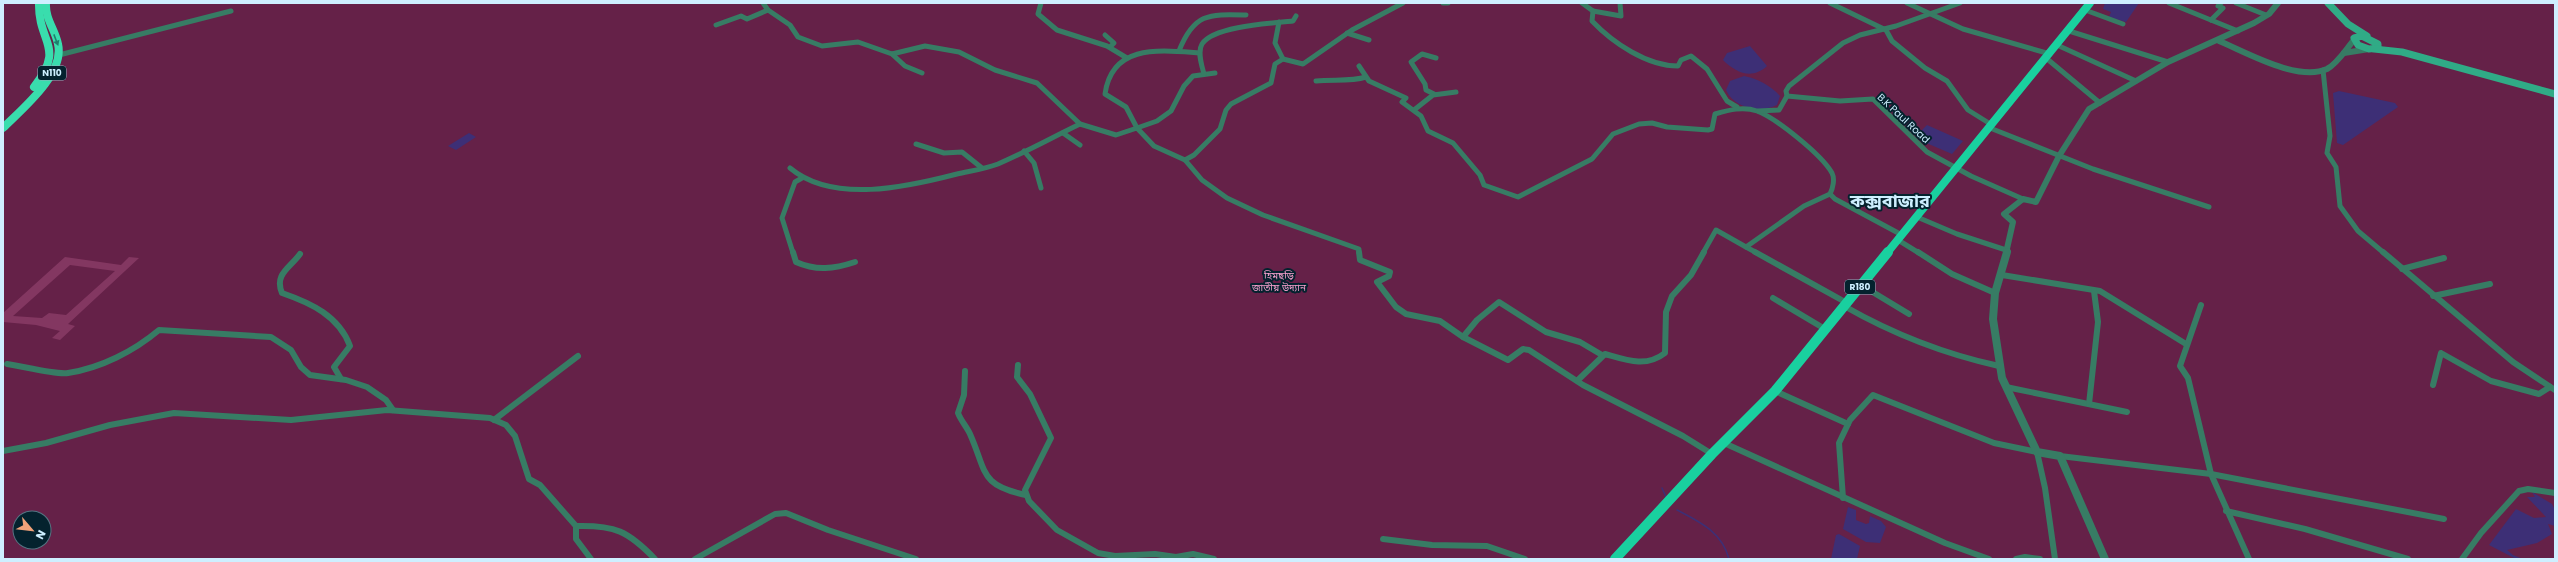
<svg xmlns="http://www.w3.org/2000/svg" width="2558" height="562" viewBox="0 0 2558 562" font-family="Poppins,'Noto Sans Bengali',sans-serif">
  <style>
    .green { fill: #652148; fill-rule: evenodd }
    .forest { fill: #833761; fill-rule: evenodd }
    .water { fill: #3d2f76 }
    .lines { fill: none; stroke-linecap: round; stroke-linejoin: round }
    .stream { stroke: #3d2f76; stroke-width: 1.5 }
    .minor-far1 { stroke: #377c64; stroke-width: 5 }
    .minor { stroke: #377c64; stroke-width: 6 }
    .tertiary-far1 { stroke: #377c64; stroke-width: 6 }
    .tertiary { stroke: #377c64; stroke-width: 8 }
    .secondary { stroke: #30ab86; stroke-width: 7 }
    .primary-far1 { stroke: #19d09f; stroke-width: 8 }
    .primary { stroke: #19d09f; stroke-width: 10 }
    .trunk { stroke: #39ddad; stroke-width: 8 }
    .oneway { fill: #1e806e }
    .labels { text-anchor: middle; stroke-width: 4; stroke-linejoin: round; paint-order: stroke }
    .shield { fill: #04222e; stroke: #91b2c0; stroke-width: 1 }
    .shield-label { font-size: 9px; font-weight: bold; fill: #ceefff }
    .street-label { font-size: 10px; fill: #ceefff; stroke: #04222e }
    .park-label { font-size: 10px; fill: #faa2cf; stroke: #04222e }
    .town-label { font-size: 18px; font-weight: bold; fill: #ceefff; stroke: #04222e }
  </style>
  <rect width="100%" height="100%" fill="#0f2c38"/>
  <!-- green -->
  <path class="green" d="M3,3H2555V559H3ZM20,518H44V542H20Z"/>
  <!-- forest -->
  <path class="forest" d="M65,257L121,265L129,257L139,258L68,324L75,326L60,340L52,338L60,331L36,325L3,322V313ZM70,265L115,271L66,315L49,313L42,318L13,316Z"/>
  <!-- water -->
  <g class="water">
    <path d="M2105,3H2139L2126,22L2109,17L2111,12L2103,9Z"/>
    <path d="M1750,46L1767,66C1752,80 1736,73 1723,60L1727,53Z"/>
    <path d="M1744,76C1758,79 1770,85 1780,96L1777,105C1760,114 1734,108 1726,90L1730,81Z"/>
    <path d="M2339,91L2395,103L2398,107L2343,145L2337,143L2333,93Z"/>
    <path d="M1927,125L1963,141L1952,154L1924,142L1917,135Z"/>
    <path d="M469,133L476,137L456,150L448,146Z"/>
    <path d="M2532,492L2552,504L2555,510V526L2548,524L2552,534L2537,543L2507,550L2513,555L2523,559H2516L2489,545L2516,509L2534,518L2546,517L2527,497H2535Z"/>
    <path d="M1848,507L1856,510V520L1866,524L1869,523L1870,516L1881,521L1886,527L1880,543L1866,542L1843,529Z"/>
    <path d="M1839,534L1860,546L1857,559H1831L1836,535Z"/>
  </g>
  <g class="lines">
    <!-- stream -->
    <g class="stream">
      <path d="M1662,488L1666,497"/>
      <path d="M1677,510C1700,522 1722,532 1729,559"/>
    </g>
    <!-- minor-far1 -->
    <g class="minor-far1">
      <path d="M763,3L768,10L790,25L798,37L822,46L858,42L892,54L925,46L959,52L995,70L1037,83L1080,124"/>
      <path d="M1041,3L1038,14L1057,30L1107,46L1127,58"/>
      <path d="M1443,3H1448"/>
      <path d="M1582,3L1593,11"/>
      <path d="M1620,3L1621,16L1593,11L1592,21C1613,43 1647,66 1678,66L1681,60L1691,56L1707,69L1727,101L1737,107"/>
      <path d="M1830,3L1886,30L1892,41L1925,68L1947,81L1968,110L1992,125"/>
      <path d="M1907,3L1963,29L2050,54"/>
      <path d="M2169,3L2238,31"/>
      <path d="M2236,3L2266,15"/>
      <path d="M2085,10L2123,24"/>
      <path d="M2211,20L2223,8L2218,6L2221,3"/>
      <path d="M716,25L741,16L747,19L768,10"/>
      <path d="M2069,31L2168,62"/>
      <path d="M1347,33L1369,40"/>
      <path d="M1105,35L1114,43L1110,47"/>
      <path d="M2057,45L2136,81"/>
      <path d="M1179,51C1194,13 1209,14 1246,15"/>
      <path d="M1199,53C1159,50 1112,44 1105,94L1126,107L1137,128L1157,121L1171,111L1184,86L1193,76L1215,73"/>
      <path d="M892,54L905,66L922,73"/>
      <path d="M59,55L231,11"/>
      <path d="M2046,58L2100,103"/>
      <path d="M1283,59L1303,64L1352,30L1403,3"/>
      <path d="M1359,66L1369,81L1406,98L1402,102L1421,116L1428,131L1453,143L1480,175L1484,185L1518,197L1592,159L1613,134L1639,124L1652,123L1667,127L1708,130L1712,129L1715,114C1729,110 1743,106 1757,111C1776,118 1822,155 1832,173C1835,179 1833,188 1830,194L1835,199L1902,235"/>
      <path d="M2323,70L2330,136L2327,153L2336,167L2340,206L2358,231L2384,253"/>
      <path d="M1204,74C1202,66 1197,52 1202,44C1213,26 1273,23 1293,21L1296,16"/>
      <path d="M1316,81C1333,79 1350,82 1366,77"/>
      <path d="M1434,94L1426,90L1425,84L1411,62L1422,54L1436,58"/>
      <path d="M1787,96L1840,101L1873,99L1927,152L1971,176L2023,199"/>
      <path d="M1414,110L1433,95L1456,92"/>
      <path d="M1758,111L1779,110L1787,96L1786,91L1789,86L1843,43L1860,35L1896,26L1960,3"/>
      <path d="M1990,128L2093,169L2209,207"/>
      <path d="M1063,133L1080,145"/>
      <path d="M916,144L944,153L962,152L982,168"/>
      <path d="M1024,151L1034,163L1041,188"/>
      <path d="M1185,160L1194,155L1220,129L1226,110L1231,104L1271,83L1275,64L1283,59L1275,43L1279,22"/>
      <path d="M790,168C833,204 907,187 957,174C970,171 985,169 998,164C1026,152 1053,137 1080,124L1116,135L1137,128L1154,146L1185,160L1202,180L1227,198L1263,215L1359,249V253"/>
      <path d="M1917,217L1957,234L2006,250"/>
      <path d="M1898,240L1919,253"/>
      <path d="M1746,247L1757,253"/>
      <path d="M793,253L782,218L795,182L802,178"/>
      <path d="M1703,253L1716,230L1746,247L1804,206L1830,194"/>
    </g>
    <!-- minor -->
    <g class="minor">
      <path d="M793,252L796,262C816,271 834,269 855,262"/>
      <path d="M1359,252L1360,260L1390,272L1389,276L1377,282L1396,307L1406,314L1440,321L1463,337L1508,360L1523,349L1529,350L1583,385L1683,436L1712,454"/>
      <path d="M1755,252L1847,303"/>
      <path d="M1918,252L1952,274L1995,293"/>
      <path d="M2383,252L2513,362L2555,390"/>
      <path d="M300,254C290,268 274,274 282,293C311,303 339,316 350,346L334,367L341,379"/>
      <path d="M2402,269L2444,258"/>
      <path d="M2002,275L2100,291L2186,344"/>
      <path d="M1861,285L1909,314"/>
      <path d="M2433,296L2490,284"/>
      <path d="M1773,298L1825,329"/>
      <path d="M2201,305L2180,366L2188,378L2211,474L2249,559"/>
      <path d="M1844,306C1893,334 1944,354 1999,366"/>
      <path d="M1463,337L1477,320L1499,302L1546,332L1580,342L1602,355"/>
      <path d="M7,364C22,366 55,375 68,373C101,368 134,351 159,330L271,337L291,350L301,367L310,375L346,380L367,387L386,400L393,410"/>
      <path d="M1018,365L1017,377L1030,394L1051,438L1025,490L1029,501L1057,530L1098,553L1115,556L1155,554L1176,557L1193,554L1214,559"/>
      <path d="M965,371L964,395L958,413C961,421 967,427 970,434C987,472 979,485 1026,495"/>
      <path d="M1578,380L1605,354C1626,360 1646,368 1665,353L1666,312L1672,296L1691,275L1704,252"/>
      <path d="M2433,385L2441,353L2491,381L2539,394L2550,387"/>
      <path d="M2006,387L2127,412"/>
      <path d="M1775,391L1848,424"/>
      <path d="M2089,404L2098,322L2094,291"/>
      <path d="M494,420L578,356"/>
      <path d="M1724,443L1945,543L1989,559"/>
      <path d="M3,451L46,443L110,425L174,413L291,420L387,410L490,418L506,425L515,436L529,479L540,485L576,526"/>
      <path d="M2060,456L2211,474L2444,519"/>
      <path d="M1843,498L1839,443L1850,420L1873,395L1994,443L2037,452L2045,488L2055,559"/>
      <path d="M2226,511L2305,529L2408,559"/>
      <path d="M1383,539L1432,545L1487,546L1525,559"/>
      <path d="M591,559L576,539V526C615,525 628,531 655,559"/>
      <path d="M695,559L775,514L786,513L828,530L916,559"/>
      <path d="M2016,559L2025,557L2040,559"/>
      <path d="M2462,559L2481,533L2519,491L2528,489L2555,493"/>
    </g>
    <!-- tertiary-far1 -->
    <g class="tertiary-far1">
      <path d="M2219,41C2246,52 2297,82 2327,69C2338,63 2346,49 2354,40"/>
      <path d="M2344,53L2369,49"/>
      <path d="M2006,253L2013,222L2004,214L2023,199L2036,202L2059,156L2089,109L2168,62L2254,23L2269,14L2278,3"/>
    </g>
    <!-- tertiary -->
    <path class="tertiary" d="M2007,252L1995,293L1993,319L2002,378L2037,452L2060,456L2105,559"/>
    <!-- secondary -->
    <g class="secondary">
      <path d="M2328,3L2348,24L2367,36"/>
      <path d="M2362,36L2378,44V48L2369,49L2358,45L2354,38Z"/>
      <path d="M2374,49L2402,52L2555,94"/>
    </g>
    <!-- primary-far1 -->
    <path class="primary-far1" d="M1887,253L2090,3"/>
    <!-- primary -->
    <path class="primary" d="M1615,559L1712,454L1775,391L1888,252"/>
    <!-- trunk -->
    <g class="trunk">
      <path d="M34,87C66,46 38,44 39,3"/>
      <path d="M3,128C22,109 65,74 58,44C55,29 45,19 46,3"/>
    </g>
  </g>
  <!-- one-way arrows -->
  <defs><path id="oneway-solid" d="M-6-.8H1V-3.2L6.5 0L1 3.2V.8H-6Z"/></defs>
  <use class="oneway" href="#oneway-solid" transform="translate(56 40) rotate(69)"/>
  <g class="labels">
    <!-- shield labels -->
    <g class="shield">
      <rect x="38" y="66" width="28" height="14" rx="3"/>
      <rect x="1845" y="280" width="30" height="14" rx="3"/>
    </g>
    <g class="shield-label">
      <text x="52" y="76">N110</text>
      <text x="1860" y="290">R180</text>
    </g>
    <!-- street labels -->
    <g class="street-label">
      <text transform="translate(1904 118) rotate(43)" y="4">B.K Paul Road</text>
    </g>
    <!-- park labels -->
    <g class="park-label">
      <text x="1279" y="279">হিমছড়ি<tspan x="1279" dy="12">জাতীয় উদ্যান</tspan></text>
    </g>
    <!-- town labels -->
    <g class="town-label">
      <text x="1890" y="207">কক্সবাজার</text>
    </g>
  </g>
  <!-- border -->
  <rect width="2558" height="562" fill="none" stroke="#ceefff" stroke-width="8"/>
  <!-- north arrow -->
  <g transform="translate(32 530) rotate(118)"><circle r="19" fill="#04222e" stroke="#557482"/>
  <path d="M0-3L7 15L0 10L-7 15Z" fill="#f0a279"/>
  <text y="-6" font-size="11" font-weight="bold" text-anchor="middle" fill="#ceefff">N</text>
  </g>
</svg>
